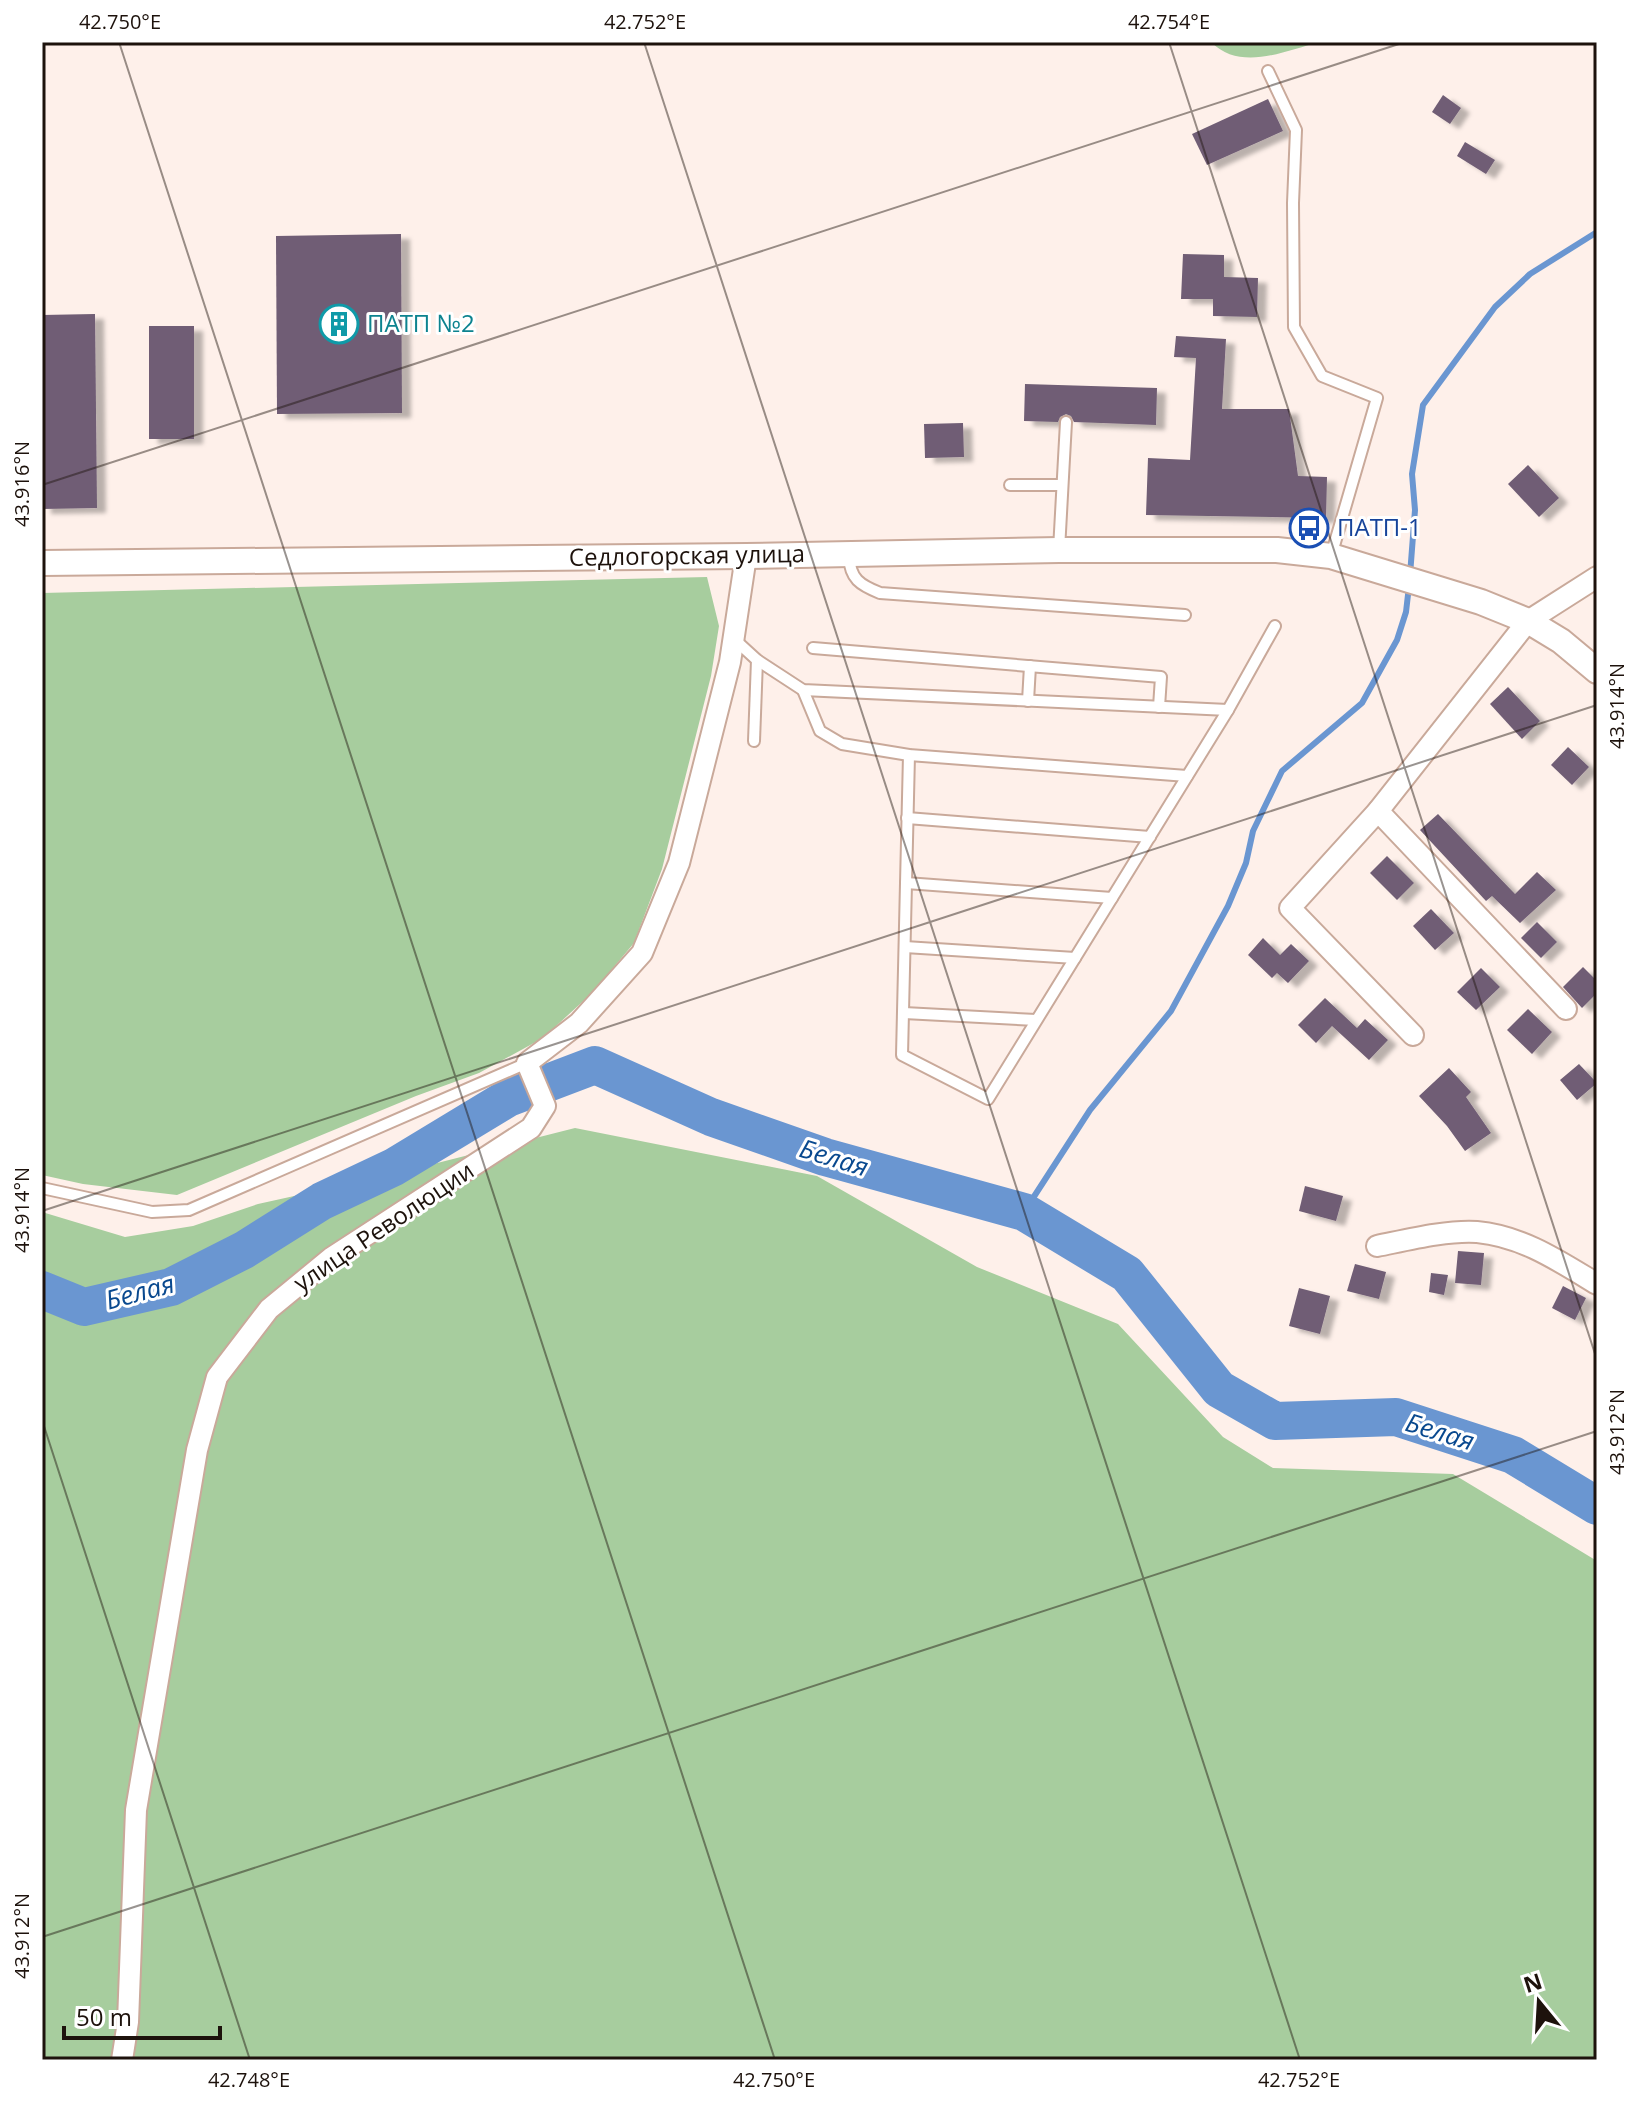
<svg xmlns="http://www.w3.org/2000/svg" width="1639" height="2102" viewBox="0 0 1639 2102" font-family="'Open Sans',sans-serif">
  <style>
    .green { fill: #a7cd9e }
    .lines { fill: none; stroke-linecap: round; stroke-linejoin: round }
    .stream { stroke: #6a96d1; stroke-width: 6 }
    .river { stroke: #6a96d1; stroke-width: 38 }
    .building { fill: #6f5d74; filter: url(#shadow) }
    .service-casing { stroke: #c9a99a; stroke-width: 14 }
    .minor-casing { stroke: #c9a99a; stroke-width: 24 }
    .tertiary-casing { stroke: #c9a99a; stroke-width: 28 }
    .service { stroke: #fff; stroke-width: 10 }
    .minor { stroke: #fff; stroke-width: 20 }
    .tertiary { stroke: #fff; stroke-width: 24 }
    .ticks { fill: none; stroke: #1d120c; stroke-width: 2; stroke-opacity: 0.45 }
    .labels { text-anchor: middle; stroke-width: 6; stroke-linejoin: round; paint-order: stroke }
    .culture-label { font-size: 24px; fill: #0d838f; stroke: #fff; text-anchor: start }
    .transit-label { font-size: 24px; fill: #164399; stroke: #fff; text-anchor: start }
    .street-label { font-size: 24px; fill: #1d120c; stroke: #fff }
    .water-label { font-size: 26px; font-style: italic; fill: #09498f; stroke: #fff }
    .neatline { fill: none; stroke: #1d120c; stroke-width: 3 }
    .ticks-label { font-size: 20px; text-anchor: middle; fill: #1d120c }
  </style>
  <defs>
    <filter id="shadow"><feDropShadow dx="9" dy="5" stdDeviation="2" flood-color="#0004"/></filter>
  </defs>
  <rect width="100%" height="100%" fill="#fef0ea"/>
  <!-- green -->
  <g class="green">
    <path d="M1211,42H1320C1284,51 1241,72 1211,42Z"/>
    <path d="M707,577L719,626L711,676L662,869L634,943L592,993L543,1038L479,1073L416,1096L177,1195L83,1184L42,1175V593Z"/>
    <path d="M575,1128L817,1176L977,1267L1118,1324L1223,1437L1273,1468L1453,1474L1597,1561V2060H42V1212L125,1237L193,1226L258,1204L398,1173Z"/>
  </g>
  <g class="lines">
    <!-- stream -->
    <g class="stream">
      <path d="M1410,575L1415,510L1412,474L1423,405L1495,307L1530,274L1597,232"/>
      <path d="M1024,1212L1090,1110L1171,1011L1228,906L1246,863L1253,831L1282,771L1362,703L1397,640L1406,612L1409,586"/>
    </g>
    <!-- river -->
    <path class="river" d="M42,1290L84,1307L171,1287L244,1250L322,1201L394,1167L508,1098L595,1065L711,1117L825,1157L1024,1212L1127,1274L1219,1389L1275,1421L1396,1417L1513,1455L1597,1506"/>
  </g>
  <!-- building -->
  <g class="building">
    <path d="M1443,95L1461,108L1450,124L1432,112Z"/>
    <path d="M1268,99L1283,131L1207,165L1192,134Z"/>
    <path d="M1465,142L1495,160L1486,174L1457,156Z"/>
    <path d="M401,234L402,413L277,414L276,236Z"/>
    <path d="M1183,254L1224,255V277L1258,278L1257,317L1213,316V299H1181Z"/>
    <path d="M95,314L97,508L42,509V315Z"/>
    <rect x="149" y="326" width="45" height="113"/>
    <path d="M1176,336L1226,339L1222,409H1289L1298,476L1327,477L1326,518L1146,515L1148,458L1190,460L1196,358L1174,357Z"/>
    <path d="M1025,384L1157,388L1156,425L1074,422L1071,416L1066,414L1060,417L1058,422L1024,421Z"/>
    <path d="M963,423L964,457L925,458L924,424Z"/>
    <path d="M1528,465L1559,498L1539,517L1508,484Z"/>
    <path d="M1508,687L1540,721L1522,739L1490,704Z"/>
    <path d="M1568,747L1589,767L1572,785L1551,765Z"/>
    <path d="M1438,814L1515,894L1537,872L1556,890L1520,923L1492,896L1486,901L1420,830Z"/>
    <path d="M1387,856L1414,883L1397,900L1370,873Z"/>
    <path d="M1431,909L1454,933L1435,950L1413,926Z"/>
    <path d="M1537,922L1557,942L1541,958L1521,938Z"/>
    <path d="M1263,938L1280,955L1291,944L1309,961L1288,983L1277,973L1272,978L1248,955Z"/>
    <path d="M1583,967L1597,981V993L1582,1008L1563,987Z"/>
    <path d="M1481,968L1500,987L1476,1010L1457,992Z"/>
    <path d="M1325,998L1357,1028L1365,1019L1388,1040L1369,1060L1332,1026L1316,1043L1298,1025Z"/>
    <path d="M1528,1009L1552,1032L1532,1054L1507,1030Z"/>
    <path d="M1579,1064L1597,1083L1577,1100L1560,1080Z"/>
    <path d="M1449,1068L1471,1092L1466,1097L1491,1133L1465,1151L1447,1126L1419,1096Z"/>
    <path d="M1305,1186L1343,1196L1336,1221L1299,1211Z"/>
    <path d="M1458,1251L1484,1253L1481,1285L1455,1283Z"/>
    <path d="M1355,1264L1386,1272L1379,1299L1347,1291Z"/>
    <path d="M1431,1273L1448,1275L1444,1295L1429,1292Z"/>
    <path d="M1563,1286L1586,1298L1575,1320L1552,1308Z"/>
    <path d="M1299,1288L1330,1296L1320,1334L1289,1326Z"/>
  </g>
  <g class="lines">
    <!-- service casing -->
    <g class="service-casing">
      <g id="service">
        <path d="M1268,71L1296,130L1293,203L1294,327L1322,376L1377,398L1331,556"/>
        <path d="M1010,485H1062"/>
        <path d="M1059,550L1066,422"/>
        <path d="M849,556C850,579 860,585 880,593L1185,615"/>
        <path d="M734,639L757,660L803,690L1228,710"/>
        <path d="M813,648L1161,677L1159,707"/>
        <path d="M803,690L820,731L842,744L909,755L1187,776"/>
        <path d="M1028,701L1030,666"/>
        <path d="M754,741L757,660"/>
        <path d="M909,755L902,1055L988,1099L1228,710L1275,626"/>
        <path d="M907,818L1150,837"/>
        <path d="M906,883L1112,898"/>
        <path d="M905,947L1075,958"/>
        <path d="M904,1013L1036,1020"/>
        <path d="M42,1188L152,1212L189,1210L527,1063"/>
      </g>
    </g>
    <!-- minor casing -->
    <g class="minor-casing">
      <g id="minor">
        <path d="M1378,811L1566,1009"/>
        <path d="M1413,1035L1290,908L1378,811L1528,621L1597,577"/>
        <path d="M1377,1246C1407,1240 1447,1230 1477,1232C1522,1236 1559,1261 1597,1284"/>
        <path d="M122,2060L128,2022L136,1810L197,1450L217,1377L269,1309L331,1258L531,1128L545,1106L527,1063L579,1023L642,953L679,863L730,662L746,556"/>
      </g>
    </g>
    <!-- tertiary casing -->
    <g class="tertiary-casing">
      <path id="tertiary" d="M42,563L746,556L1059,550H1277L1331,556L1481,602L1528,621L1561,641L1597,671"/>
    </g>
    <!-- service -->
    <use href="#service" class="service"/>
    <!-- minor -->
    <use href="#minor" class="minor"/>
    <!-- tertiary -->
    <use href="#tertiary" class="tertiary"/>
  </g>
  <!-- ticks -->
  <path class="ticks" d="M119,42L775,2060M644,42L1300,2060M1169,42L1597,1360M42,485L1405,42M42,1211L1597,705M42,1420L250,2060M42,1937L1597,1431"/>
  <!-- icons -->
  <defs>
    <g id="building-ring" transform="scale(2)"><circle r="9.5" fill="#fff" stroke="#0f9aa8" stroke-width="1.5"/><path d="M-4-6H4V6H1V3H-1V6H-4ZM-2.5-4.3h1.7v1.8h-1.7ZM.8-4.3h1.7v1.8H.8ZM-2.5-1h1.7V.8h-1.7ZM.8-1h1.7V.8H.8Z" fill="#0f9aa8"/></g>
    <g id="bus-ring" transform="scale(2)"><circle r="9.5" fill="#fff" stroke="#1a4fb4" stroke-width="1.5"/><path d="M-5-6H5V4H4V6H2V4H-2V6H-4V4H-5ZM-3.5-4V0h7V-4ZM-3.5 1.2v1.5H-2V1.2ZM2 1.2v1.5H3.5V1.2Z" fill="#1a4fb4"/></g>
  </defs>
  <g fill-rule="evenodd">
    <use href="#building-ring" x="339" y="324"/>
    <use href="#bus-ring" x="1309" y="528"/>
  </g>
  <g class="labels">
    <!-- culture labels -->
    <g class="culture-label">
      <text x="367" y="332">ПАТП №2</text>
    </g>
    <!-- transit labels -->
    <g class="transit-label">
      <text x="1337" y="536">ПАТП-1</text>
    </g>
    <!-- street labels -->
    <g class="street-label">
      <text transform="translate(687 556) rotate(-1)" y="8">Седлогорская улица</text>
      <text transform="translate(384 1227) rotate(-34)" y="8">улица Революции</text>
    </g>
    <!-- water labels -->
    <g class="water-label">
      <text transform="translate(834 1158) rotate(17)" y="9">Белая</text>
      <text transform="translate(140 1292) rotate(-15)" y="9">Белая</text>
      <text transform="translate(1440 1432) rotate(17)" y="9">Белая</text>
    </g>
  </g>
  <!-- border -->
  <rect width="1639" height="2102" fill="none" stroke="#ffffff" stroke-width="88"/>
  <!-- north arrow -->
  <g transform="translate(1539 2002) rotate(342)" stroke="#ffffff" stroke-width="6" paint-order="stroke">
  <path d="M0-6L14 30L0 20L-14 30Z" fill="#1d120c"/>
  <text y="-12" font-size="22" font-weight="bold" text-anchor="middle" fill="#1d120c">N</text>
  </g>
  <!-- scale -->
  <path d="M64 2026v12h156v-12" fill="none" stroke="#1d120c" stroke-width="4"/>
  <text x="76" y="2026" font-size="24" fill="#1d120c" stroke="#ffffff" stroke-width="6" paint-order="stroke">50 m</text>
  <rect x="44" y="44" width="1551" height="2014" class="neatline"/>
  <g class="ticks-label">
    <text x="120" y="29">42.750°E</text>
    <text x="645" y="29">42.752°E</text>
    <text x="1169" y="29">42.754°E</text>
    <text transform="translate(22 484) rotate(-90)" y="7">43.916°N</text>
    <text transform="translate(1617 706) rotate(-90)" y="7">43.914°N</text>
    <text transform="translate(22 1210) rotate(-90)" y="7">43.914°N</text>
    <text transform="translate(1617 1432) rotate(-90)" y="7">43.912°N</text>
    <text transform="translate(22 1936) rotate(-90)" y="7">43.912°N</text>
    <text x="249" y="2087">42.748°E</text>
    <text x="774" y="2087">42.750°E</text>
    <text x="1299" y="2087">42.752°E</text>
  </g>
</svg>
